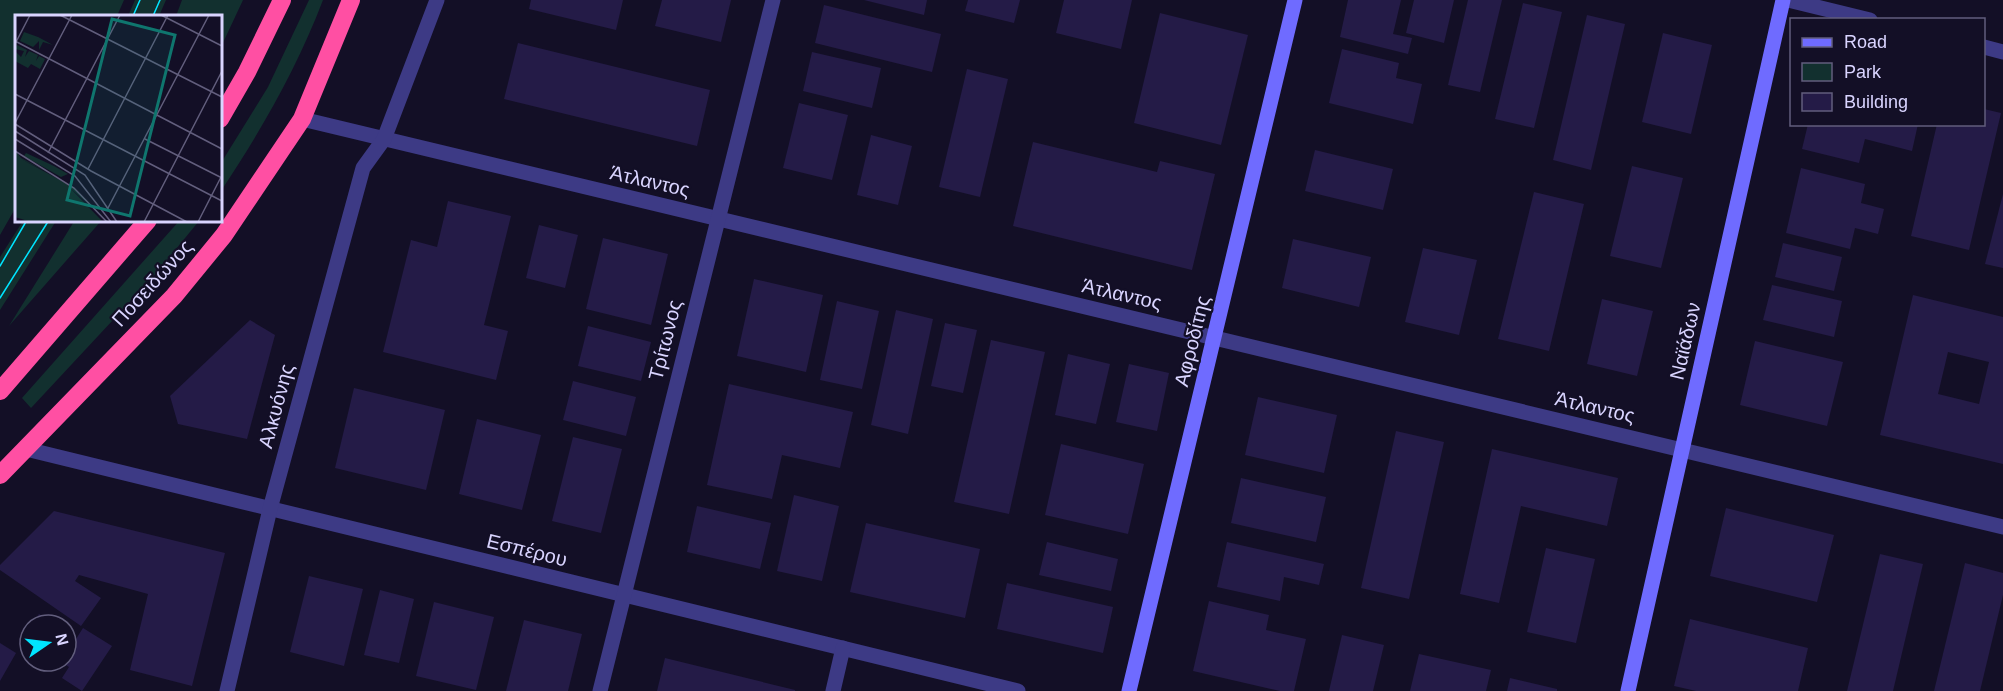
<svg xmlns="http://www.w3.org/2000/svg" width="2003" height="691" viewBox="0 0 2003 691" font-family="Helvetica,sans-serif">
  <style>
    .green { fill: #12302f }
    .building { fill: #241b47; fill-rule: evenodd }
    .lines { fill: none; stroke-linecap: round; stroke-linejoin: round }
    .street { stroke: #3d3a85; stroke-width: 15 }
    .secondary { stroke: #6f6bff; stroke-width: 15 }
    .highway { stroke: #ff4fa3; stroke-width: 18 }
    .tram { stroke: #00e5ff; stroke-width: 1.5 }
    .labels { text-anchor: middle; stroke-width: 4.5; stroke-linejoin: round; paint-order: stroke }
    .street-label { font-size: 20px; fill: #d9d4ff; stroke: #130f26 }
    .inset-road { fill: none; stroke: #625e7d; stroke-width: 1.5 }
    .view { fill: #0f766e; fill-opacity: 0.15; stroke: #0f766e; stroke-width: 3 }
    .inset-edge { fill: none; stroke: #d9d4ff; stroke-width: 3 }
  </style>
  <rect width="100%" height="100%" fill="#130f26"/>
  <!-- green -->
  <g class="green">
    <path d="M0,0H124L117,16H16V207L0,235Z"/>
    <path d="M135,0H166L159,16H128Z"/>
    <path d="M182,0H243L221,47L220,16H176Z"/>
    <path d="M309,0H323C297,68 261,131 221,191V163L268,87Z"/>
    <path d="M75,220L101,221L9,326Z"/>
    <path d="M180,220L199,221L153,277L31,408L22,398Z"/>
    <path d="M23,221H56L0,310V257Z"/>
  </g>
  <!-- building -->
  <g class="building">
    <path d="M531,0H623L616,30L529,9Z"/>
    <path d="M662,0H731L721,42L655,26Z"/>
    <path d="M864,0H927L924,15Z"/>
    <path d="M968,0H1020L1014,23L965,11Z"/>
    <path d="M1064,0H1132L1121,49L1056,33Z"/>
    <path d="M1348,0H1401L1393,34L1412,38L1408,54L1340,37Z"/>
    <path d="M1414,0H1454L1444,43L1406,33Z"/>
    <path d="M1468,0H1502L1480,92L1448,85Z"/>
    <path d="M1523,3L1562,12L1534,128L1495,119Z"/>
    <path d="M824,5L941,34L932,72L815,43Z"/>
    <path d="M1160,13L1248,35L1221,145L1134,123Z"/>
    <path d="M1587,15L1625,24L1591,170L1553,160Z"/>
    <path d="M1663,33L1712,45L1691,134L1642,122Z"/>
    <path d="M518,43L710,90L697,146L504,99Z"/>
    <path d="M1342,49L1399,63L1396,78L1422,84L1413,124L1329,103Z"/>
    <path d="M812,52L881,68L872,108L803,91Z"/>
    <path d="M967,69L1008,79L980,197L939,187Z"/>
    <path d="M799,103L848,115L832,180L783,168Z"/>
    <path d="M1984,109L2001,113L1969,250L1911,236L1937,124H1984Z"/>
    <path d="M1808,124H1918L1912,151L1865,139L1859,163L1802,149Z"/>
    <path d="M871,135L912,146L898,205L857,195Z"/>
    <path d="M1033,142L1157,172L1160,161L1215,174L1192,270L1013,226Z"/>
    <path d="M1315,150L1393,169L1383,210L1305,191Z"/>
    <path d="M1632,166L1683,178L1661,268L1610,256Z"/>
    <path d="M1801,168L1865,184L1861,203L1884,209L1878,234L1855,228L1850,249L1786,233Z"/>
    <path d="M1534,192L1584,204L1549,351L1498,339Z"/>
    <path d="M2003,194V268L1985,264Z"/>
    <path d="M448,201L511,216L484,325L508,331L496,380L383,352L411,240L437,247Z"/>
    <path d="M539,225L578,235L565,288L526,278Z"/>
    <path d="M603,238L668,254L651,325L586,309Z"/>
    <path d="M1293,239L1371,257L1359,307L1282,288Z"/>
    <path d="M1783,243L1842,257L1834,291L1775,277Z"/>
    <path d="M1423,248L1477,260L1459,335L1405,322Z"/>
    <path d="M754,279L823,295L806,372L737,356Z"/>
    <path d="M1772,285L1842,301L1834,337L1763,320Z"/>
    <path d="M1913,295L2003,317V464L1880,435ZM1948,352L1989,362L1979,404L1938,394Z"/>
    <path d="M1602,299L1653,311L1637,376L1587,364Z"/>
    <path d="M837,301L879,311L862,389L820,380Z"/>
    <path d="M896,310L933,319L908,434L871,425Z"/>
    <path d="M250,320L275,335L247,439L178,424L170,396Z"/>
    <path d="M945,323L977,330L963,393L931,386Z"/>
    <path d="M588,326L651,342L641,381L578,366Z"/>
    <path d="M991,340L1045,352L1009,514L954,502Z"/>
    <path d="M1755,341L1843,362L1827,426L1740,405Z"/>
    <path d="M1068,354L1110,364L1096,424L1055,415Z"/>
    <path d="M1129,364L1169,373L1157,431L1116,422Z"/>
    <path d="M573,381L636,397L626,436L563,420Z"/>
    <path d="M729,384L853,412L840,468L782,455L772,499L707,485Z"/>
    <path d="M354,388L445,410L426,490L335,468Z"/>
    <path d="M1258,397L1337,415L1324,473L1245,455Z"/>
    <path d="M477,419L541,435L522,510L459,494Z"/>
    <path d="M1396,431L1444,442L1409,599L1361,588Z"/>
    <path d="M573,437L622,449L601,533L552,521Z"/>
    <path d="M1061,444L1144,464L1128,534L1045,515Z"/>
    <path d="M1492,449L1618,478L1607,526L1521,506L1499,603L1460,594Z"/>
    <path d="M1241,478L1326,497L1316,542L1231,523Z"/>
    <path d="M794,495L839,506L822,581L777,571Z"/>
    <path d="M697,506L771,523L760,569L687,552Z"/>
    <path d="M1726,508L1834,535L1817,602L1710,576Z"/>
    <path d="M54,511L225,553L192,686L130,670L148,594L79,575L75,581L101,598L81,626L0,570V565Z"/>
    <path d="M866,523L980,549L965,618L850,592Z"/>
    <path d="M1047,542L1118,559L1111,591L1039,575Z"/>
    <path d="M1227,542L1324,564L1319,585L1284,577L1280,601L1217,587Z"/>
    <path d="M1546,548L1595,559L1576,643L1527,632Z"/>
    <path d="M1880,554L1923,564L1893,691H1847Z"/>
    <path d="M1965,563L2003,573V595L1980,691H1934Z"/>
    <path d="M309,576L363,589L344,666L290,652Z"/>
    <path d="M1007,583L1113,607L1103,653L997,629Z"/>
    <path d="M380,590L414,599L399,663L364,655Z"/>
    <path d="M1209,601L1269,615L1266,630L1306,639L1294,691H1280L1193,671Z"/>
    <path d="M434,602L494,617L476,690L416,676Z"/>
    <path d="M39,614L55,625H31Z"/>
    <path d="M1690,619L1808,648L1798,691H1696L1674,686Z"/>
    <path d="M524,620L582,634L568,691H506Z"/>
    <path d="M83,628L112,646L82,691L62,678L69,667L60,661H66V632L76,639Z"/>
    <path d="M1342,635L1384,645L1373,691H1329Z"/>
    <path d="M0,643L16,653L0,681Z"/>
    <path d="M1419,654L1491,670L1486,691H1410Z"/>
    <path d="M665,658L795,690V691H657Z"/>
    <path d="M1510,678L1557,689V691H1507Z"/>
  </g>
  <g class="lines">
    <!-- street -->
    <g class="street">
      <path d="M1788,0L1870,20"/>
      <path d="M1984,47L2003,52"/>
      <path d="M302,119L2003,527"/>
      <path d="M26,449L1018,691"/>
      <path d="M227,691L270,509L363,168L384,139L437,0"/>
      <path d="M600,691L773,0"/>
      <path d="M833,691L843,648"/>
    </g>
    <!-- secondary -->
    <g class="secondary">
      <path d="M1129,691L1295,0"/>
      <path d="M1628,691L1783,0"/>
    </g>
    <!-- highway -->
    <g class="highway">
      <path d="M220,119L247,72L282,0"/>
      <path d="M0,391L148,220"/>
      <path d="M0,475L174,296L224,235L302,119L351,0"/>
    </g>
    <!-- tram -->
    <g class="tram">
      <path d="M133,16L140,0"/>
      <path d="M153,16L160,0"/>
      <path d="M0,266L27,220"/>
      <path d="M0,298L49,220"/>
    </g>
  </g>
  <g class="labels">
    <!-- street labels -->
    <g class="street-label">
      <text transform="translate(650 181) rotate(13)" y="7">Άτλαντος</text>
      <text transform="translate(152 283) rotate(-48)" y="7">Ποσειδώνος</text>
      <text transform="translate(1122 294) rotate(13)" y="7">Άτλαντος</text>
      <text transform="translate(665 340) rotate(-76)" y="7">Τρίτωνος</text>
      <text transform="translate(1192 341) rotate(-76)" y="7">Αφροδίτης</text>
      <text transform="translate(1685 341) rotate(-77)" y="7">Ναϊάδων</text>
      <text transform="translate(276 406) rotate(-75)" y="7">Αλκυόνης</text>
      <text transform="translate(1595 407) rotate(13)" y="7">Άτλαντος</text>
      <text transform="translate(527 550) rotate(14)" y="7">Εσπέρου</text>
    </g>
  </g>
  <!-- overview -->
  <g transform="translate(15 15)">
    <rect width="207" height="207" fill="#130f26"/>
    <path d="M9,17L23,22L38,30L28,27L24,35V26L18,32L5,26ZM2,30L12,35L10,42L14,36L23,40L21,46L24,41L30,44L25,54L16,49L13,53L0,46V36L6,42L9,36L0,34ZM0,135L6,143L48,165L6,144L58,172L91,204L54,172L88,207H16L0,202ZM11,138L39,151L53,159L46,162L9,141Z" fill="#12302f"/>
    <path class="inset-road" d="M45,0L207,82M146,0L207,31M0,26L207,134M0,29L15,0M0,79L207,186M0,108L57,0M0,109L76,156L172,207M0,116L70,160L102,207M0,124L60,161L96,207M130,124L207,163M0,136L59,173L92,207M33,138L105,0M73,154L153,0M93,193L194,0M129,207L207,56M183,207L206,162"/>
    <path class="view" d="M97,4L160,20L115,201L52,185Z"/>
    <rect width="207" height="207" class="inset-edge"/>
  </g>
  <!-- legend -->
  <rect x="1790" y="18" width="195" height="108" fill="#130f26" stroke="#625e7d" stroke-width="1.5"/>
  <rect x="1802" y="38" width="30" height="9" fill="#6f6bff" stroke="#625e7d" stroke-width="1.5"/>
  <text x="1844" y="48" font-size="18" fill="#d9d4ff">Road</text>
  <rect x="1802" y="63" width="30" height="18" fill="#12302f" stroke="#625e7d" stroke-width="1.5"/>
  <text x="1844" y="78" font-size="18" fill="#d9d4ff">Park</text>
  <rect x="1802" y="93" width="30" height="18" fill="#241b47" stroke="#625e7d" stroke-width="1.5"/>
  <text x="1844" y="108" font-size="18" fill="#d9d4ff">Building</text>
  <!-- north arrow -->
  <g transform="translate(48 643) rotate(76)"><circle r="28" fill="#130f26" stroke="#625e7d" stroke-width="1.5"/>
  <path d="M0-4.5L10 22L0 15L-10 22Z" fill="#00e5ff"/>
  <text y="-9" font-size="16" font-weight="bold" text-anchor="middle" fill="#d9d4ff">N</text>
  </g>
</svg>
